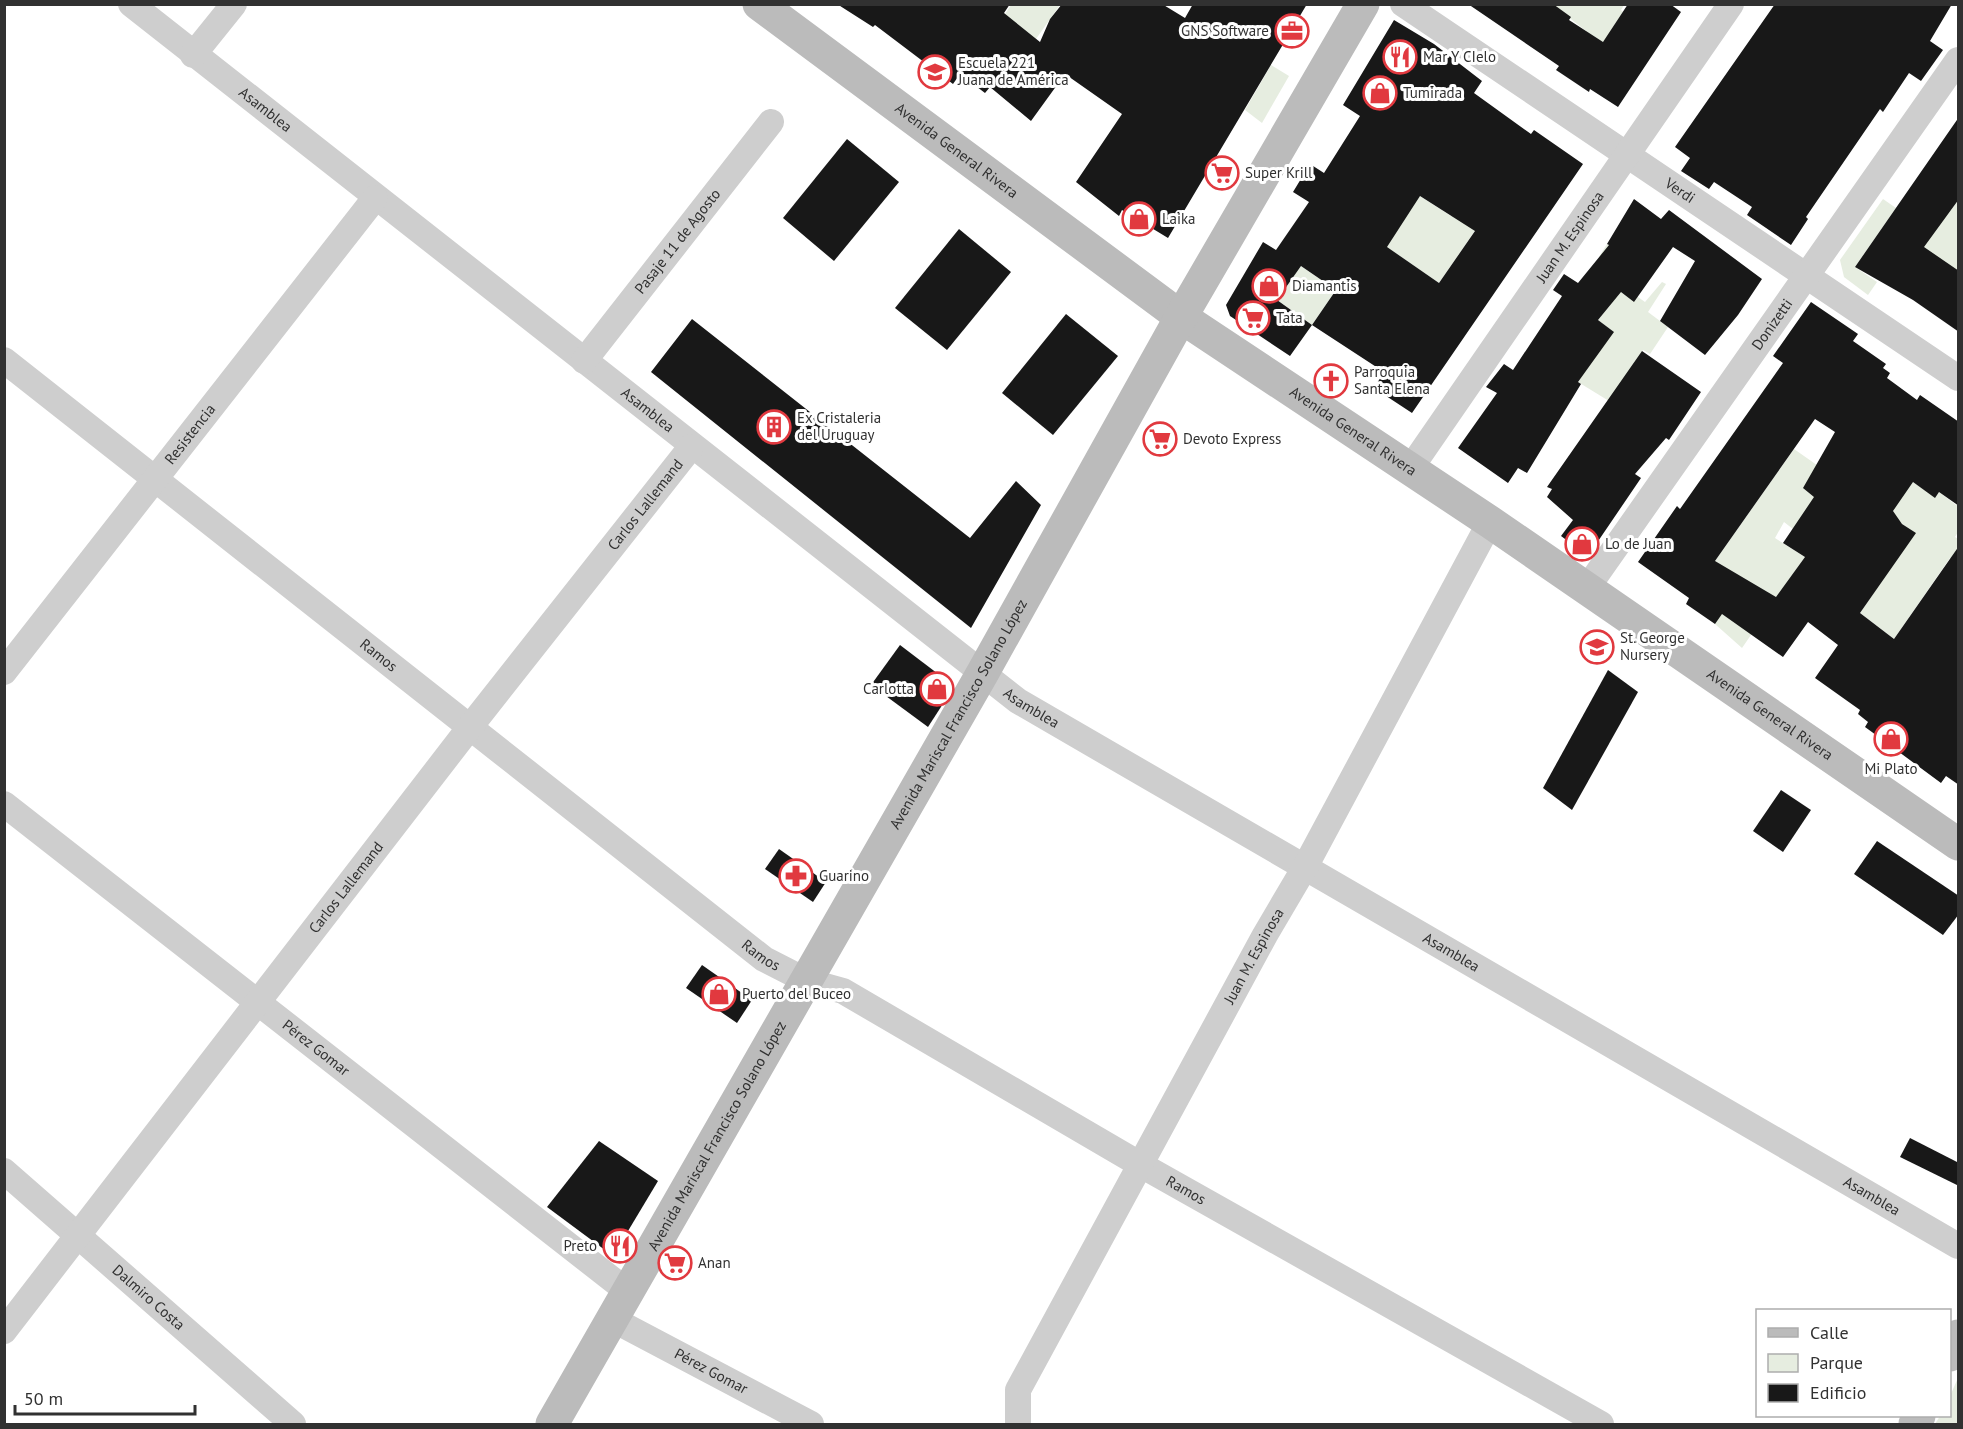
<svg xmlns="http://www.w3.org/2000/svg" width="1963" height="1429" viewBox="0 0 1963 1429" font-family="'PT Sans',sans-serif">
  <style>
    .green { fill: #e6ede0 }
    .building { fill: #181818; fill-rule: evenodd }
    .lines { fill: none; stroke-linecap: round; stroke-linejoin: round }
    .street { stroke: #cecece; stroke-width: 26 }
    .secondary { stroke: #bbb; stroke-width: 33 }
    .labels { text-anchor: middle; stroke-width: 6; stroke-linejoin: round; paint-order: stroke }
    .poi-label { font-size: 15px; fill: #313131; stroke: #fff; text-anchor: start }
    .street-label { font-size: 15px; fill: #313131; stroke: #fff }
  </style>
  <rect width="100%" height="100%" fill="#fff"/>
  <!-- green -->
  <g class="green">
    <path d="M1011,5H1060L1019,63L1005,14Z"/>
    <path d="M1553,5H1624L1621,10L1623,12L1611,30L1624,39L1608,63L1578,44L1586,31Z"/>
    <path d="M1271,65L1289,76L1262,123L1245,110Z"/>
    <path d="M1409,189L1451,216L1468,192L1492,206L1439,283L1388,248L1376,267Z"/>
    <path d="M1883,199L1896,208L1855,267L1877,282L1868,295L1844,277L1840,260Z"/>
    <path d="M1958,200V273L1909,237L1951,210Z"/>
    <path d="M1607,244L1642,268L1628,290L1645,302L1662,282L1666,284L1648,312L1668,327L1650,354L1643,350L1609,401L1578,382L1612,331L1598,320L1611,304L1623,274L1599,257Z"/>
    <path d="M1301,266L1336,290L1312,325L1277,300Z"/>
    <path d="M1794,449L1824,470L1835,513L1793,529L1784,522L1775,538L1805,557L1742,648L1715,624V561Z"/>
    <path d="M1913,482L1935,497L1939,492L1956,505L1958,502V532L1955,537L1958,539V563L1950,558L1894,639L1860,613L1915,533L1853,490Z"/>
    <path d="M1958,1378V1424H1935L1940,1416H1950V1396Z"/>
  </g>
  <!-- building -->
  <g class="building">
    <path d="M837,4H1010L1004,13L1040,42L1050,19L1062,4H1162L1185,18L1193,4H1307L1168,238L1122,210L1119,216L1076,182L1122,114L1065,74L1031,121L990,87L985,93L960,74L953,84L875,25L873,27Z"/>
    <path d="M1468,4H1553L1571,17L1569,20L1603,42L1628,4H1670L1681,12L1618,107L1590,89L1589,92L1556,70L1559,66Z"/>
    <path d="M1775,4H1952L1930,41L1943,50L1921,81L1909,73L1883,112L1880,109L1806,217L1808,219L1791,245L1747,215L1752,207L1714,182L1709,189L1681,171L1690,158L1675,147Z"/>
    <path d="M1394,20L1434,44L1482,81L1474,93L1531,134L1534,130L1583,164L1412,413L1374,388L1384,372L1312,325L1290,356L1230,316L1226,305L1263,242L1276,250L1309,202L1293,192L1310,164L1324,173L1360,116L1343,105ZM1420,196L1475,231L1439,283L1387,247ZM1301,266L1336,290L1312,325L1277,300Z"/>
    <path d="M1959,117V199L1924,247L1959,271V332L1913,300L1855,267Z"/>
    <path d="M847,139L899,182L834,261L783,218Z"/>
    <path d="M1634,199L1661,219L1669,210L1762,279L1738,315L1705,355L1660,321L1695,261L1673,247L1634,302L1621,292L1598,320L1614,332L1578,382L1581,384L1527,473L1518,468L1508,483L1458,448L1497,393L1486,387L1504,364L1513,370L1562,296L1553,290L1564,274L1578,283L1609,245L1607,244Z"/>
    <path d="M959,229L1011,272L947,350L895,308Z"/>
    <path d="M1811,302L1858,334L1853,341L1886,364L1883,368L1890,373L1887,378L1917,400L1920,395L1959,422V506L1939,492L1935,498L1913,482L1893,511L1902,524L1916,533L1860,613L1894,639L1959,546V785L1946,776L1941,783L1876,735L1865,727L1868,722L1858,714L1860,710L1815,678L1838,645L1808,622L1783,657L1722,614L1715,624L1686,604L1689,598L1638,562L1677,506L1680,509L1783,363L1773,356ZM1815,419L1835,432L1803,488L1814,497L1783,543L1805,557L1776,597L1715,561Z"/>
    <path d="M1066,314L1118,356L1053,435L1002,393Z"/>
    <path d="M692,319L970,538L1016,481L1041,505L971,628L651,372Z"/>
    <path d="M1642,351L1701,392L1669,440L1666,438L1635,474L1641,478L1588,556L1561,536L1573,520L1547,497L1552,489L1547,487Z"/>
    <path d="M900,645L946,680L950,687V693L928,727L871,685Z"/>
    <path d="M1608,670L1638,692L1572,810L1543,788Z"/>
    <path d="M1781,790L1811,810L1783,852L1753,831Z"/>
    <path d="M1877,841L1959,896V914L1943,935L1854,874Z"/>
    <path d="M779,849L826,882L813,902L765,869Z"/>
    <path d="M702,965L752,1000L737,1023L686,988Z"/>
    <path d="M1910,1138L1959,1163V1186L1900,1157Z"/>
    <path d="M599,1141L658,1181L613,1256L547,1207Z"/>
  </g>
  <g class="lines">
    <!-- street -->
    <g class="street">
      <path id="s1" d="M131,4L1018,701L1958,1246"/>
      <path id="s2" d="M1403,4L1958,378"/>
      <path d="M193,55L234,4"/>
      <path id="s3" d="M4,360L764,959L807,981L843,991L1141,1165L1601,1424"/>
      <path id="s4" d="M584,361L771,122"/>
      <path id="s5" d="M1410,469L1731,4"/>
      <path id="s6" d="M1587,588L1958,60"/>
      <path id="s7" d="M4,672L375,198"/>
      <path id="s8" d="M4,804L627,1291"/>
      <path id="s9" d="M4,1171L293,1424"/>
      <path id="s10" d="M612,1319L811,1424"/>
      <path id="s11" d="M4,1331L470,727L691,447"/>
      <path id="s12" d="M1018,1424V1390L1265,935L1305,867L1490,522"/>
    </g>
    <!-- secondary -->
    <g class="secondary">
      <path id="s13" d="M759,4L1181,317L1490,522L1958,844"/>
      <path d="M1950,1355L1958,1336"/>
      <path id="s14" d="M552,1424L982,674L1181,317L1363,4"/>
      <path d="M1915,1424L1919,1416"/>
    </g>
  </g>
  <!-- icons -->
  <defs>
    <g id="office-ring" transform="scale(1.725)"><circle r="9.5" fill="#fff" stroke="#e1393f" stroke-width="1.5"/><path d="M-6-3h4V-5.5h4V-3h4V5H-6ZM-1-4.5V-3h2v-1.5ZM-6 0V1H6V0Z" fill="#e1393f"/></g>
    <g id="restaurant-ring" transform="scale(1.725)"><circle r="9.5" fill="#fff" stroke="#e1393f" stroke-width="1.5"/><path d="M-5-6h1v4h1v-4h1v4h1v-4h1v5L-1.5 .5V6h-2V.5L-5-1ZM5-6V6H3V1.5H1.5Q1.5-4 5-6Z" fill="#e1393f"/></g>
    <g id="school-ring" transform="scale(1.725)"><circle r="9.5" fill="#fff" stroke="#e1393f" stroke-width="1.5"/><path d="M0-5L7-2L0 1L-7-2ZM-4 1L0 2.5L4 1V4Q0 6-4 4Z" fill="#e1393f"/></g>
    <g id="shop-ring" transform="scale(1.725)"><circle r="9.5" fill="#fff" stroke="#e1393f" stroke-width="1.5"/><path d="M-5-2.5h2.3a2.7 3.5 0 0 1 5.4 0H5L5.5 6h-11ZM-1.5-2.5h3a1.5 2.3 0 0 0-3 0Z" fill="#e1393f"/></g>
    <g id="supermarket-ring" transform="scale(1.725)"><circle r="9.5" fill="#fff" stroke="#e1393f" stroke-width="1.5"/><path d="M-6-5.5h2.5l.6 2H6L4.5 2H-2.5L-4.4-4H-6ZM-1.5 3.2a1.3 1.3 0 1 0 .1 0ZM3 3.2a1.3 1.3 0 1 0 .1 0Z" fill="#e1393f"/></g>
    <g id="church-ring" transform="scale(1.725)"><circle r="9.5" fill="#fff" stroke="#e1393f" stroke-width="1.5"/><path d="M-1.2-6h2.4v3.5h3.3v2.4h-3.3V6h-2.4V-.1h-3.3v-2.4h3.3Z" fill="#e1393f"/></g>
    <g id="building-ring" transform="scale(1.725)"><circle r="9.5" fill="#fff" stroke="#e1393f" stroke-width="1.5"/><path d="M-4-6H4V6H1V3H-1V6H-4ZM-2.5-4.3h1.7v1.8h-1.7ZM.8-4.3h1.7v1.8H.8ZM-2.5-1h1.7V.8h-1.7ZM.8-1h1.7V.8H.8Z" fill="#e1393f"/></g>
    <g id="pharmacy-ring" transform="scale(1.725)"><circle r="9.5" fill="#fff" stroke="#e1393f" stroke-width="1.5"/><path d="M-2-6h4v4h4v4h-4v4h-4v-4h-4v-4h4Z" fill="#e1393f"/></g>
  </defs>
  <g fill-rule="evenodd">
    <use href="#office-ring" x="1292" y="31"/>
    <use href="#restaurant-ring" x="1400" y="57"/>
    <use href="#school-ring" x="935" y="72"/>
    <use href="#shop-ring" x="1380" y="93"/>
    <use href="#supermarket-ring" x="1222" y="173"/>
    <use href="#shop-ring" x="1139" y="219"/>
    <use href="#shop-ring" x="1269" y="286"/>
    <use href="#supermarket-ring" x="1253" y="318"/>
    <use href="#church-ring" x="1331" y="381"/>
    <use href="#building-ring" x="774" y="427"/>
    <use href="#supermarket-ring" x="1160" y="439"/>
    <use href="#shop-ring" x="1582" y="544"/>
    <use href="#school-ring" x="1597" y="647"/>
    <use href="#shop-ring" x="937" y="689"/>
    <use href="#shop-ring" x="1891" y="739"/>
    <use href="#pharmacy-ring" x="796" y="876"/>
    <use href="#shop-ring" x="719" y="994"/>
    <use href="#restaurant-ring" x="620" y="1246"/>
    <use href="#supermarket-ring" x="675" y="1263"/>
  </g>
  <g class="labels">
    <!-- poi labels -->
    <g class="poi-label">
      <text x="1269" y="36" text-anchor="end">GNS Software</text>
      <text x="1423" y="62">Mar Y CIelo</text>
      <text x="958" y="68">Escuela 221<tspan x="958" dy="17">Juana de América</tspan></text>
      <text x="1403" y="98">Tumirada</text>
      <text x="1245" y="178">Super Krill</text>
      <text x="1162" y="224">Laika</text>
      <text x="1292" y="291">Diamantis</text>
      <text x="1276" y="323">Tata</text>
      <text x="1354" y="377">Parroquia<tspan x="1354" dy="17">Santa Elena</tspan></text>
      <text x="797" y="423">Ex Cristaleria<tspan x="797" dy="17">del Uruguay</tspan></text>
      <text x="1183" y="444">Devoto Express</text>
      <text x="1605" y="549">Lo de Juan</text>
      <text x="1620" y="643">St. George<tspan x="1620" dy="17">Nursery</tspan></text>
      <text x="914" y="694" text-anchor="end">Carlotta</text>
      <text x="1891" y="774" text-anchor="middle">Mi Plato</text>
      <text x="819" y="881">Guarino</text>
      <text x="742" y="999">Puerto del Buceo</text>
      <text x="597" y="1251" text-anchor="end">Preto</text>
      <text x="698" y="1268">Anan</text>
    </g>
    <!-- street labels -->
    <g class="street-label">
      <text dy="5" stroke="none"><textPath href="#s1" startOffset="171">Asamblea</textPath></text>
      <text dy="5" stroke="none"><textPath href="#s13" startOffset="246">Avenida General Rivera</textPath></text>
      <text dy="5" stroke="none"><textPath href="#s2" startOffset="334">Verdi</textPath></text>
      <text dy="5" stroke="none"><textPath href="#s5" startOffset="282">Juan M. Espinosa</textPath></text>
      <text dy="5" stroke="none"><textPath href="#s4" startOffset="152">Pasaje 11 de Agosto</textPath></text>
      <text dy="5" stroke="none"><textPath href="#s6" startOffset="322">Donizetti</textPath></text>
      <text dy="5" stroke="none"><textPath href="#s1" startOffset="657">Asamblea</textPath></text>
      <text dy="5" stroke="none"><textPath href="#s13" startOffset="732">Avenida General Rivera</textPath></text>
      <text dy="5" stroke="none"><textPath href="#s7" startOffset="302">Resistencia</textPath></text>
      <text dy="5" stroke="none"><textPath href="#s11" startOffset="1046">Carlos Lallemand</textPath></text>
      <text dy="5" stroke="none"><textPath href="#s3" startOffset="477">Ramos</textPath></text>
      <text dy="5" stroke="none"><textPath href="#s1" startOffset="1143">Asamblea</textPath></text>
      <text dy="5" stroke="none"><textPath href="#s14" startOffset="818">Avenida Mariscal Francisco Solano López</textPath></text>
      <text dy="5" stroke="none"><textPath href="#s13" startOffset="1236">Avenida General Rivera</textPath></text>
      <text dy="5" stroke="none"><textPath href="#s11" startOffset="560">Carlos Lallemand</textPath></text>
      <text dy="5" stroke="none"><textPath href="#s1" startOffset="1629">Asamblea</textPath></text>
      <text dy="5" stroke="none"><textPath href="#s3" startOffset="963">Ramos</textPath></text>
      <text dy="5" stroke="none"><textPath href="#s12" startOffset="528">Juan M. Espinosa</textPath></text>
      <text dy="5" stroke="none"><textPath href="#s8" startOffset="396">Pérez Gomar</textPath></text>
      <text dy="5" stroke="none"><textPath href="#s14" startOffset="332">Avenida Mariscal Francisco Solano López</textPath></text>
      <text dy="5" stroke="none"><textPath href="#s3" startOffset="1450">Ramos</textPath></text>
      <text dy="5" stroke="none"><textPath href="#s1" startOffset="2115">Asamblea</textPath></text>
      <text dy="5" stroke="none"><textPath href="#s9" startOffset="192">Dalmiro Costa</textPath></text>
      <text dy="5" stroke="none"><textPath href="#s10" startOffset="112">Pérez Gomar</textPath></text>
    </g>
  </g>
  <!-- border -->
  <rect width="1963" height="1429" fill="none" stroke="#313131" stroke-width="12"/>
  <!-- legend -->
  <rect x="1756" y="1309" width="195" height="108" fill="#ffffff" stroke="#adadad" stroke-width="1.5"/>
  <rect x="1768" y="1328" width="30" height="9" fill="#bbbbbb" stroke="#adadad" stroke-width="1.5"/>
  <text x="1810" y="1339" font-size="18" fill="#313131">Calle</text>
  <rect x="1768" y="1354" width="30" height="18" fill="#e6ede0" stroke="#adadad" stroke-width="1.5"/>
  <text x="1810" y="1369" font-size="18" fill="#313131">Parque</text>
  <rect x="1768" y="1384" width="30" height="18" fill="#181818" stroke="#adadad" stroke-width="1.5"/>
  <text x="1810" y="1399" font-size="18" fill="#313131">Edificio</text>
  <!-- scale -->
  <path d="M15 1405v9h180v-9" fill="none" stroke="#313131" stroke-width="3"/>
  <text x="24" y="1405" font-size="18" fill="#313131" stroke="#ffffff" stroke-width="4.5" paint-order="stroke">50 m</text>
</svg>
